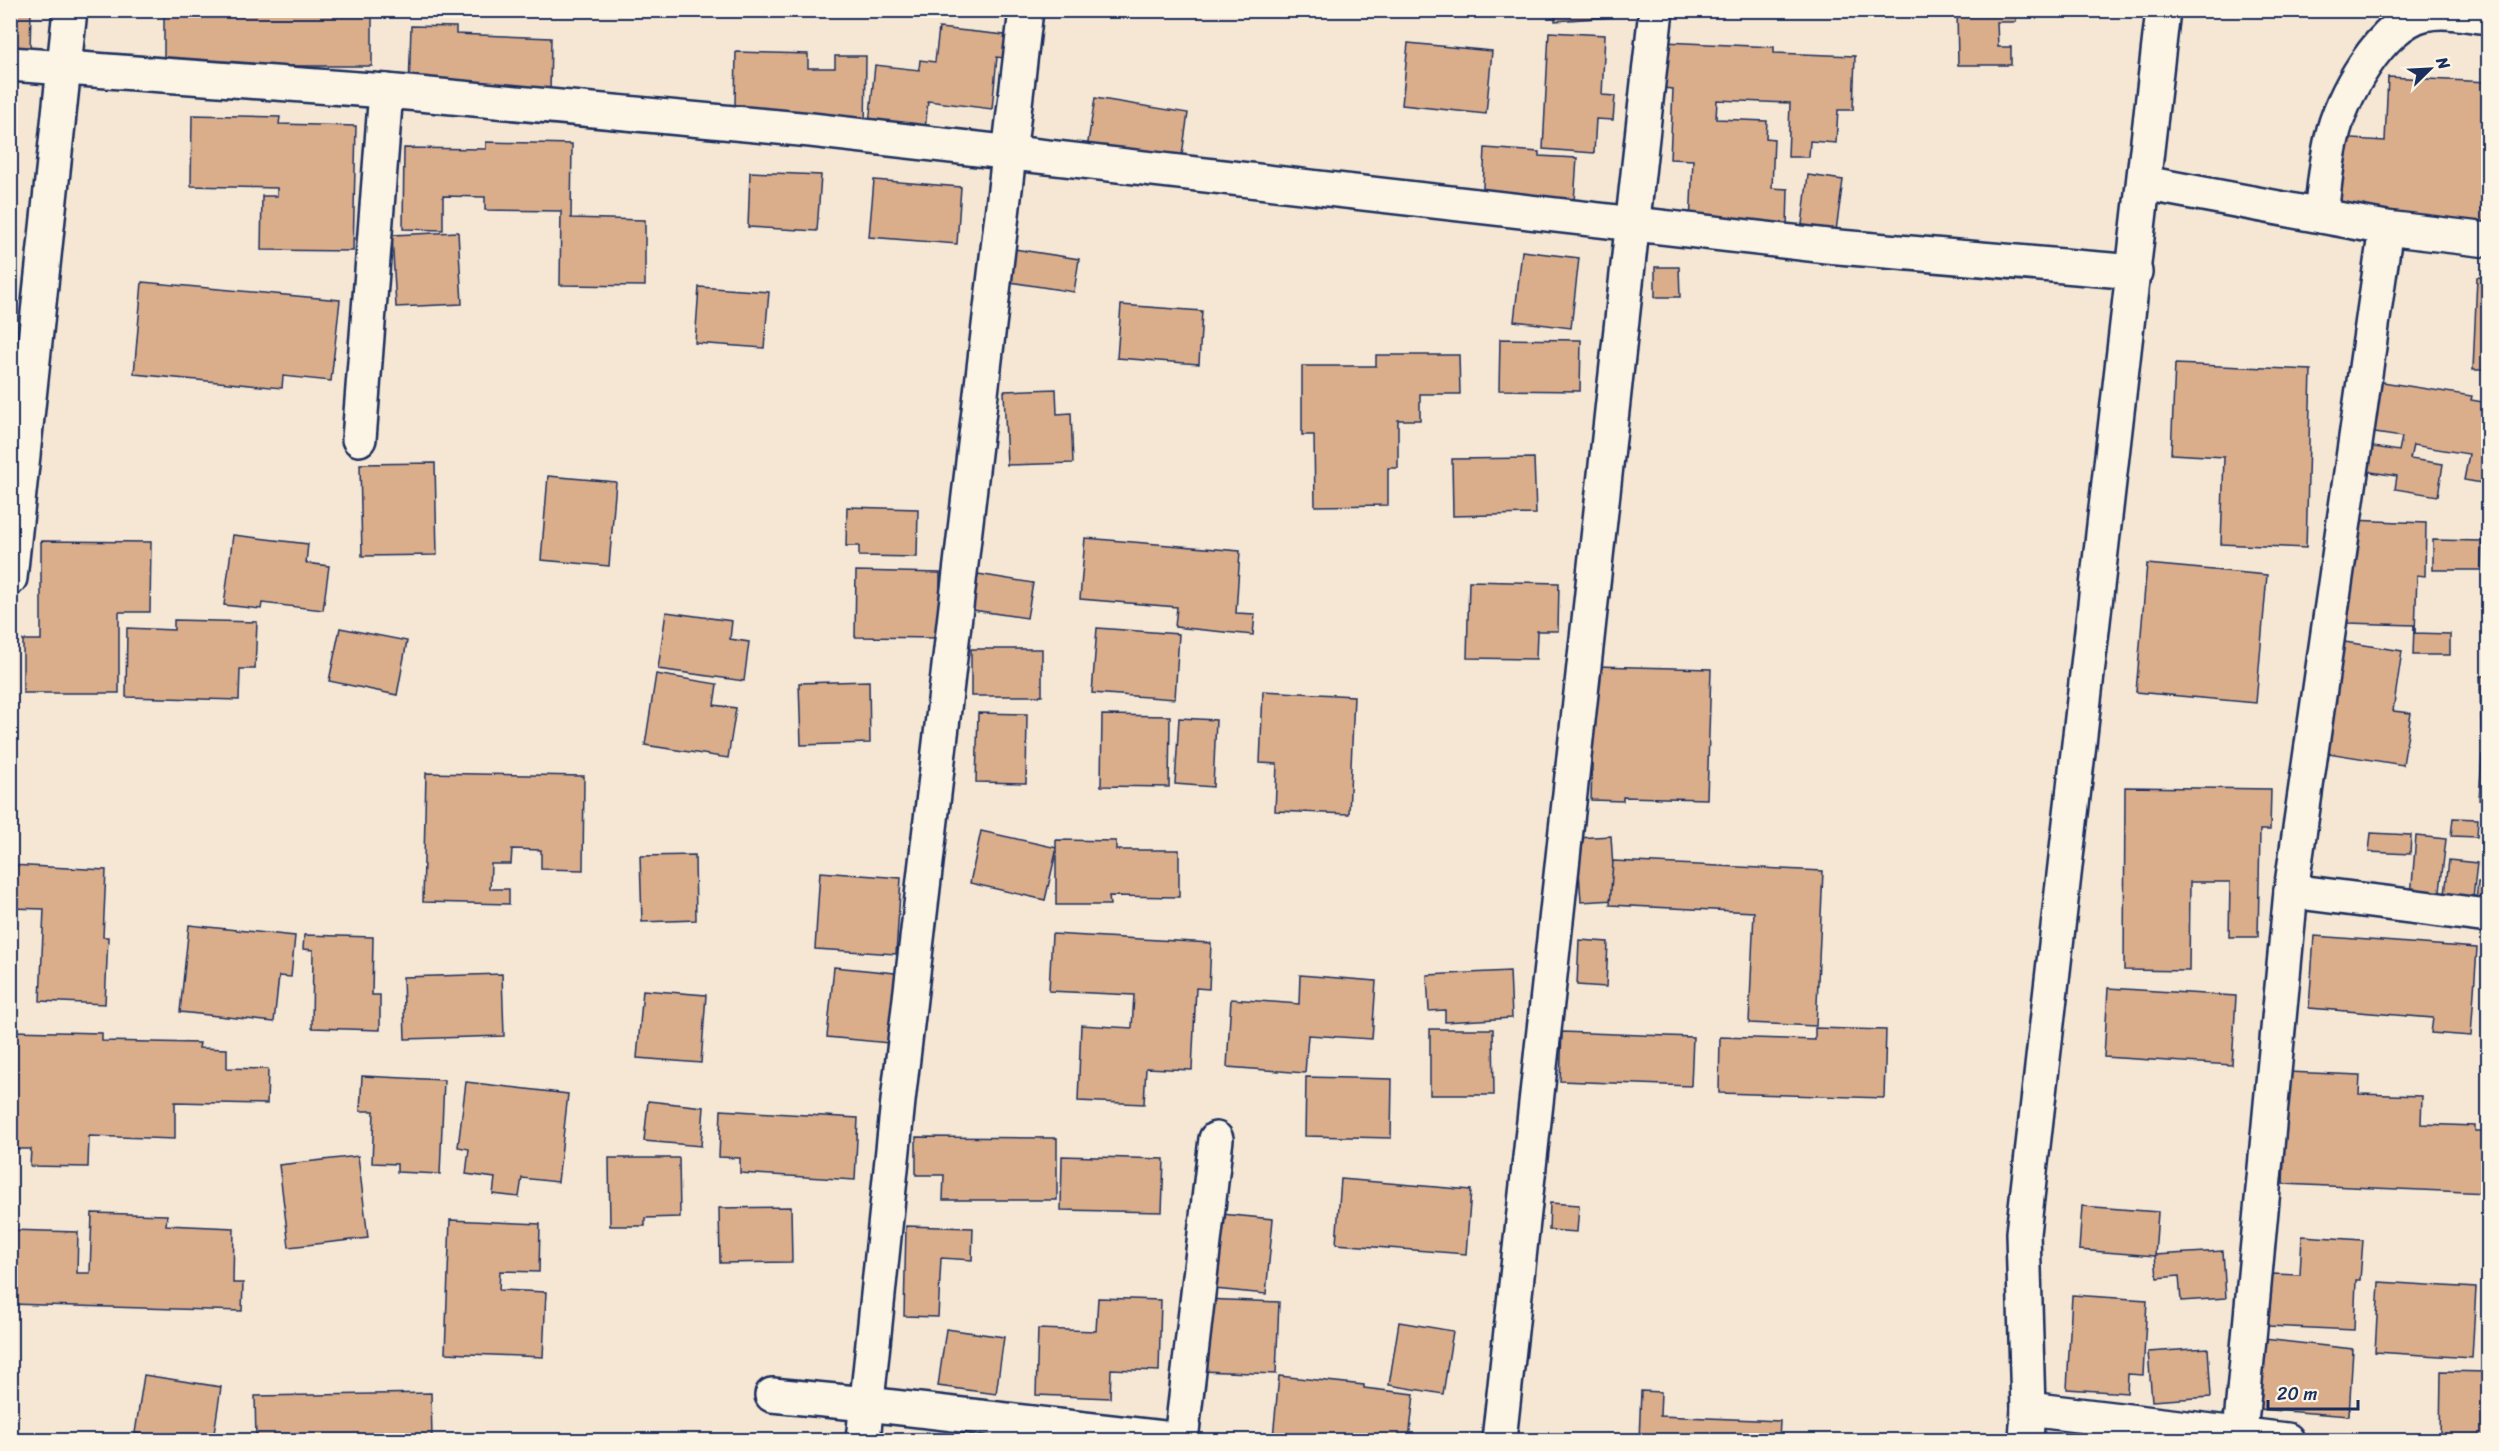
<svg xmlns="http://www.w3.org/2000/svg" width="2499" height="1451" viewBox="0 0 2499 1451" font-family="Sriracha,sans-serif">
  <style>
    .building { fill: #daad8b; stroke: #1b2f5e; stroke-width: 1.5 }
    .lines { fill: none; stroke-linecap: round; stroke-linejoin: round }
    .minor-casing { stroke: #1b2f5e; stroke-width: 38 }
    .minor { stroke: #fcf5e5; stroke-width: 33 }
  </style>
  <rect width="100%" height="100%" fill="#f5e7d3"/>
  <filter id="ink" filterUnits="userSpaceOnUse"><feTurbulence type="fractalNoise" baseFrequency=".0167" numOctaves="2"/><feDisplacementMap in="SourceGraphic" scale="12" xChannelSelector="R" yChannelSelector="G"/><feConvolveMatrix kernelMatrix="1 2 1 2 8 2 1 2 1" color-interpolation-filters="sRGB"/></filter>
  <g filter="url(#ink)">
    <!-- building -->
    <g class="building">
      <path d="M10,10H31L30,50H10Z"/>
      <rect x="164" y="10" width="208" height="56"/>
      <path d="M857,10H883L882,16L857,13Z"/>
      <path d="M1046,10H1109V14Z"/>
      <path d="M1555,10H1611L1612,17L1555,21Z"/>
      <path d="M1957,10H2016V22H1997L1998,47H2011V65H1958Z"/>
      <path d="M411,26L456,27V34L551,38L550,95L409,90Z"/>
      <path d="M939,28L1014,36L1011,59L997,57L992,109L928,101L924,140L868,134L875,65L919,70L920,60L935,62Z"/>
      <path d="M1549,32L1605,35L1602,95L1615,96L1613,120L1596,119L1594,153L1543,149Z"/>
      <path d="M1664,42L1774,47V53L1855,56L1853,110H1838L1836,143L1810,141L1809,157H1788L1790,103L1717,100L1716,119L1767,121L1766,138L1774,139L1772,188L1788,189L1787,228L1690,224L1693,160L1670,159L1673,89L1662,88Z"/>
      <path d="M1408,43L1492,51L1486,114L1402,105Z"/>
      <path d="M736,52L808,54V68H835V56H866L865,132L744,131V105H735Z"/>
      <path d="M2388,77L2488,82V223L2333,215L2336,138L2385,141Z"/>
      <path d="M1095,98L1188,113L1179,176L1085,161Z"/>
      <path d="M192,115L280,117L279,124L356,126L353,251L261,250L262,196H277V188L191,186Z"/>
      <path d="M486,142L572,144L571,218L645,220V286L560,285L561,211L485,210V197L443,196V230L403,229L404,148L486,149Z"/>
      <path d="M1485,148L1539,152V156L1577,158L1574,202L1482,206Z"/>
      <path d="M750,172L821,175L817,231L748,227Z"/>
      <path d="M1808,175L1843,180L1835,238L1801,233Z"/>
      <path d="M874,180L961,187L957,244L869,237Z"/>
      <path d="M458,232L462,304L396,307L392,235Z"/>
      <path d="M1014,249L1079,259L1074,292L1010,282Z"/>
      <path d="M1522,251L1579,258L1571,328L1514,321Z"/>
      <path d="M1655,267H1679L1680,297H1655Z"/>
      <path d="M2477,277L2488,278V370H2473Z"/>
      <path d="M142,282L340,300L331,381L283,376L282,388L134,374Z"/>
      <path d="M699,287L769,292L764,348L695,343Z"/>
      <path d="M1121,305L1202,311L1199,364L1117,358Z"/>
      <path d="M1500,339L1581,340L1580,391L1499,390Z"/>
      <path d="M1376,355H1459L1460,394H1420V420H1398V468H1388V505L1315,506L1314,435H1302V366H1376Z"/>
      <path d="M2175,364L2311,370L2306,548L2221,544L2224,457L2171,454Z"/>
      <path d="M2370,380L2472,396L2471,400L2488,403V484L2464,480L2469,454L2413,445L2410,459L2443,464L2438,496L2395,489L2397,476L2357,470L2362,445L2399,451L2402,437L2362,431Z"/>
      <path d="M1056,389L1057,414L1071,413L1073,463L1007,465L1004,391Z"/>
      <path d="M1534,458L1536,514L1453,516L1452,459Z"/>
      <path d="M435,463L437,555L362,556L360,464Z"/>
      <path d="M548,476L616,482L609,566L541,560Z"/>
      <path d="M847,507L918,509L917,557L859,556V546H846Z"/>
      <path d="M2350,520L2426,523L2425,576L2417,575L2415,633L2450,634V655H2413L2414,625L2347,623Z"/>
      <path d="M233,535L308,544L306,563L329,566L323,610L262,603L261,609L224,605Z"/>
      <path d="M1085,538L1240,551L1236,613L1255,614L1253,635L1175,627L1177,607L1080,599Z"/>
      <path d="M2433,540L2482,541L2481,570H2433Z"/>
      <path d="M41,541L151,542L150,612H119V693H23V640H41Z"/>
      <path d="M2147,564L2267,575L2256,703L2136,692Z"/>
      <path d="M856,571L940,573V638L855,637Z"/>
      <path d="M978,574L1033,583L1027,618L973,610Z"/>
      <path d="M1469,581L1559,583L1558,631H1537L1536,659L1467,658Z"/>
      <path d="M666,612L732,621L730,639L749,642L744,681L658,669Z"/>
      <path d="M174,620L257,622L255,669H240L239,700L126,697L127,628L174,630Z"/>
      <path d="M340,628L407,641L397,695L329,681Z"/>
      <path d="M1097,628L1179,634L1175,699L1092,693Z"/>
      <path d="M2332,640L2402,651L2393,711L2411,713L2403,765L2315,751Z"/>
      <rect x="971" y="649" width="71" height="47"/>
      <path d="M1595,666L1711,669L1707,799L1623,797V801L1591,800Z"/>
      <path d="M656,674L717,684L714,705L736,708L728,758L645,745Z"/>
      <path d="M2480,676H2488V734H2481Z"/>
      <path d="M869,681L870,743L801,745L799,683Z"/>
      <path d="M1263,691L1354,696L1349,814L1275,811L1277,764L1260,763Z"/>
      <path d="M978,713L1027,714L1026,783L976,782Z"/>
      <path d="M1102,715L1170,716L1169,787L1101,786Z"/>
      <path d="M1179,718L1216,720L1213,787L1175,784Z"/>
      <path d="M2482,755L2488,756V801L2479,800Z"/>
      <path d="M426,773L584,776L583,870L541,869V850L512,849L511,864H491L490,889H509V904L423,902Z"/>
      <path d="M2125,787L2271,789L2270,830H2260L2258,937H2229L2230,882H2190L2189,971L2124,970Z"/>
      <path d="M2453,818L2478,819L2477,837L2451,836Z"/>
      <path d="M981,831L1057,848L1045,900L970,883Z"/>
      <path d="M2371,833L2411,835L2410,854L2369,852Z"/>
      <path d="M1611,836L1615,900L1581,902L1577,838Z"/>
      <path d="M2416,836L2446,839L2439,900L2411,897Z"/>
      <path d="M1056,840L1116,841V850H1179V897L1109,896L1110,905H1056Z"/>
      <path d="M695,855L696,920L642,922L640,856Z"/>
      <path d="M2449,860L2477,863L2472,907L2444,903Z"/>
      <path d="M1613,861L1823,871L1816,1026L1749,1023L1754,912L1610,905Z"/>
      <path d="M10,865L106,870L103,937H108L105,1004L40,1001L44,909L10,908Z"/>
      <path d="M820,872L901,878L896,954L815,949Z"/>
      <path d="M2478,882L2488,883V911L2475,909Z"/>
      <path d="M189,925L295,936L291,977L279,976L274,1022L180,1012Z"/>
      <path d="M1052,934L1211,943L1209,989L1196,988L1192,1070L1146,1068L1144,1104L1078,1101L1081,1025L1132,1028L1134,995L1049,991Z"/>
      <path d="M304,935L373,937L372,995H380V1030L312,1028L313,950L303,949Z"/>
      <path d="M2314,936L2477,948L2471,1036L2431,1033L2433,1018L2309,1008Z"/>
      <path d="M1579,940L1608,942L1606,987L1577,985Z"/>
      <path d="M834,967L895,973L889,1043L827,1037Z"/>
      <path d="M1510,971L1512,1018L1445,1022V1010L1429,1011L1427,975Z"/>
      <path d="M502,974L504,1036L405,1039L403,977Z"/>
      <path d="M1300,975L1376,981L1372,1039L1308,1035L1305,1073L1227,1067L1231,999L1299,1004Z"/>
      <path d="M2108,988L2236,996L2232,1065L2104,1057Z"/>
      <path d="M643,990L706,995L701,1063L637,1058Z"/>
      <path d="M1815,1028L1886,1030L1884,1098L1719,1093L1720,1037L1815,1040Z"/>
      <path d="M1430,1029H1493L1494,1095H1430Z"/>
      <path d="M10,1031L102,1033V1041L200,1043L199,1048L227,1049V1068L268,1069L267,1104L175,1102V1139L89,1136L88,1167L30,1166L31,1149H10Z"/>
      <path d="M1562,1032L1693,1037L1691,1086L1560,1081Z"/>
      <path d="M2287,1072L2360,1075L2359,1094L2422,1096L2421,1124L2475,1126V1132H2488V1193L2283,1184Z"/>
      <path d="M362,1076L444,1080L440,1174L397,1172V1164L372,1163L374,1111H360Z"/>
      <path d="M1306,1077L1392,1079L1391,1138L1305,1136Z"/>
      <path d="M466,1082L568,1094L558,1182L522,1178L519,1197L493,1194L495,1178L466,1174L469,1149L458,1147Z"/>
      <path d="M648,1101L704,1107L701,1146L644,1141Z"/>
      <path d="M721,1110L858,1118L855,1180L740,1173V1158L719,1157Z"/>
      <path d="M916,1137L1057,1138V1200H943L944,1175H916Z"/>
      <path d="M358,1156L368,1238L289,1247L279,1165Z"/>
      <path d="M1062,1156L1164,1159L1162,1212L1061,1210Z"/>
      <path d="M609,1158H679L680,1217L645,1218V1226H610Z"/>
      <path d="M1341,1179L1471,1190L1466,1254L1336,1244Z"/>
      <path d="M1550,1203L1579,1205L1577,1232L1549,1230Z"/>
      <path d="M2082,1206L2158,1212L2155,1256L2079,1250Z"/>
      <path d="M791,1207L792,1262L720,1263L719,1208Z"/>
      <path d="M92,1213L167,1215L166,1225L234,1228L233,1283H243L242,1311L10,1304V1230L78,1232L77,1273H90Z"/>
      <path d="M1211,1213L1273,1219L1266,1294L1204,1288Z"/>
      <path d="M450,1220L540,1224L539,1272L500,1271L499,1290L546,1292L543,1357L445,1353Z"/>
      <path d="M906,1226L973,1228L972,1260L941,1258L938,1317L904,1316Z"/>
      <path d="M2302,1236L2363,1240L2360,1280H2356L2354,1330L2268,1326L2271,1274L2300,1275Z"/>
      <path d="M2223,1251L2226,1298L2181,1301L2179,1276L2157,1278L2155,1255Z"/>
      <path d="M2379,1282L2476,1288L2472,1358L2375,1352Z"/>
      <path d="M2072,1295L2147,1300L2143,1375L2128,1374L2127,1393L2067,1389Z"/>
      <path d="M1098,1298L1161,1300L1159,1371L1111,1369L1110,1398L1036,1395L1038,1329L1096,1331Z"/>
      <path d="M1203,1299L1279,1302L1276,1374L1201,1371Z"/>
      <path d="M1399,1322L1453,1331L1443,1394L1389,1385Z"/>
      <path d="M946,1329L1004,1337L996,1394L938,1386Z"/>
      <path d="M2264,1339L2353,1349L2349,1416L2258,1409Z"/>
      <path d="M2208,1348L2211,1397L2152,1401L2148,1352Z"/>
      <path d="M2441,1371L2488,1372V1440H2440Z"/>
      <path d="M144,1375L221,1387L213,1440H182L135,1433Z"/>
      <path d="M1279,1376L1364,1385V1388L1414,1394L1409,1440H1301L1273,1437Z"/>
      <path d="M1641,1391L1661,1392L1660,1416L1780,1421L1779,1440H1639Z"/>
      <path d="M431,1393L432,1440H256L255,1396Z"/>
    </g>
    <g class="lines">
      <!-- minor casing -->
      <g class="minor-casing">
        <g id="minor">
          <path d="M10,64L386,91L811,130L1827,246L2135,272"/>
          <path d="M2144,183L2386,228L2488,240"/>
          <path d="M2321,216C2324,190 2326,163 2332,138C2340,98 2381,24 2424,14C2445,9 2468,15 2488,17"/>
          <path d="M359,439L386,91"/>
          <path d="M10,578L70,10"/>
          <path d="M2291,891L2488,916"/>
          <path d="M772,1395L867,1404L1181,1440L1216,1139"/>
          <path d="M2028,1409L2287,1440"/>
          <path d="M2240,1434L2291,891L2386,228"/>
          <path d="M863,1440L898,1101L1026,10"/>
          <path d="M1499,1440L1656,10"/>
          <path d="M2026,1440L2028,1409L2023,1233L2163,10"/>
        </g>
      </g>
      <!-- minor -->
      <use href="#minor" class="minor"/>
    </g>
  </g>
  <!-- margin -->
  <rect width="2499" height="1451" fill="none" stroke="#fcf5e5" stroke-width="36"/>
  <rect x="18" y="18" width="2463" height="1415" fill="none" stroke="#1b2f5e" stroke-width="2" filter="url(#ink)"/>
  <!-- north arrow -->
  <g transform="translate(2430 69) rotate(66)" stroke="#fcf5e5" stroke-width="4.5" paint-order="stroke">
  <path d="M0-4.5L10 22L0 15L-10 22Z" fill="#1b2f5e"/>
  <text y="-9" font-size="16" font-weight="bold" text-anchor="middle" fill="#1b2f5e">N</text>
  </g>
  <!-- scale -->
  <path d="M2268 1400v9h90v-9" fill="none" stroke="#1b2f5e" stroke-width="3"/>
  <text x="2277" y="1400" font-size="18" fill="#1b2f5e" stroke="#fcf5e5" stroke-width="4.5" paint-order="stroke">20 m</text>
</svg>
